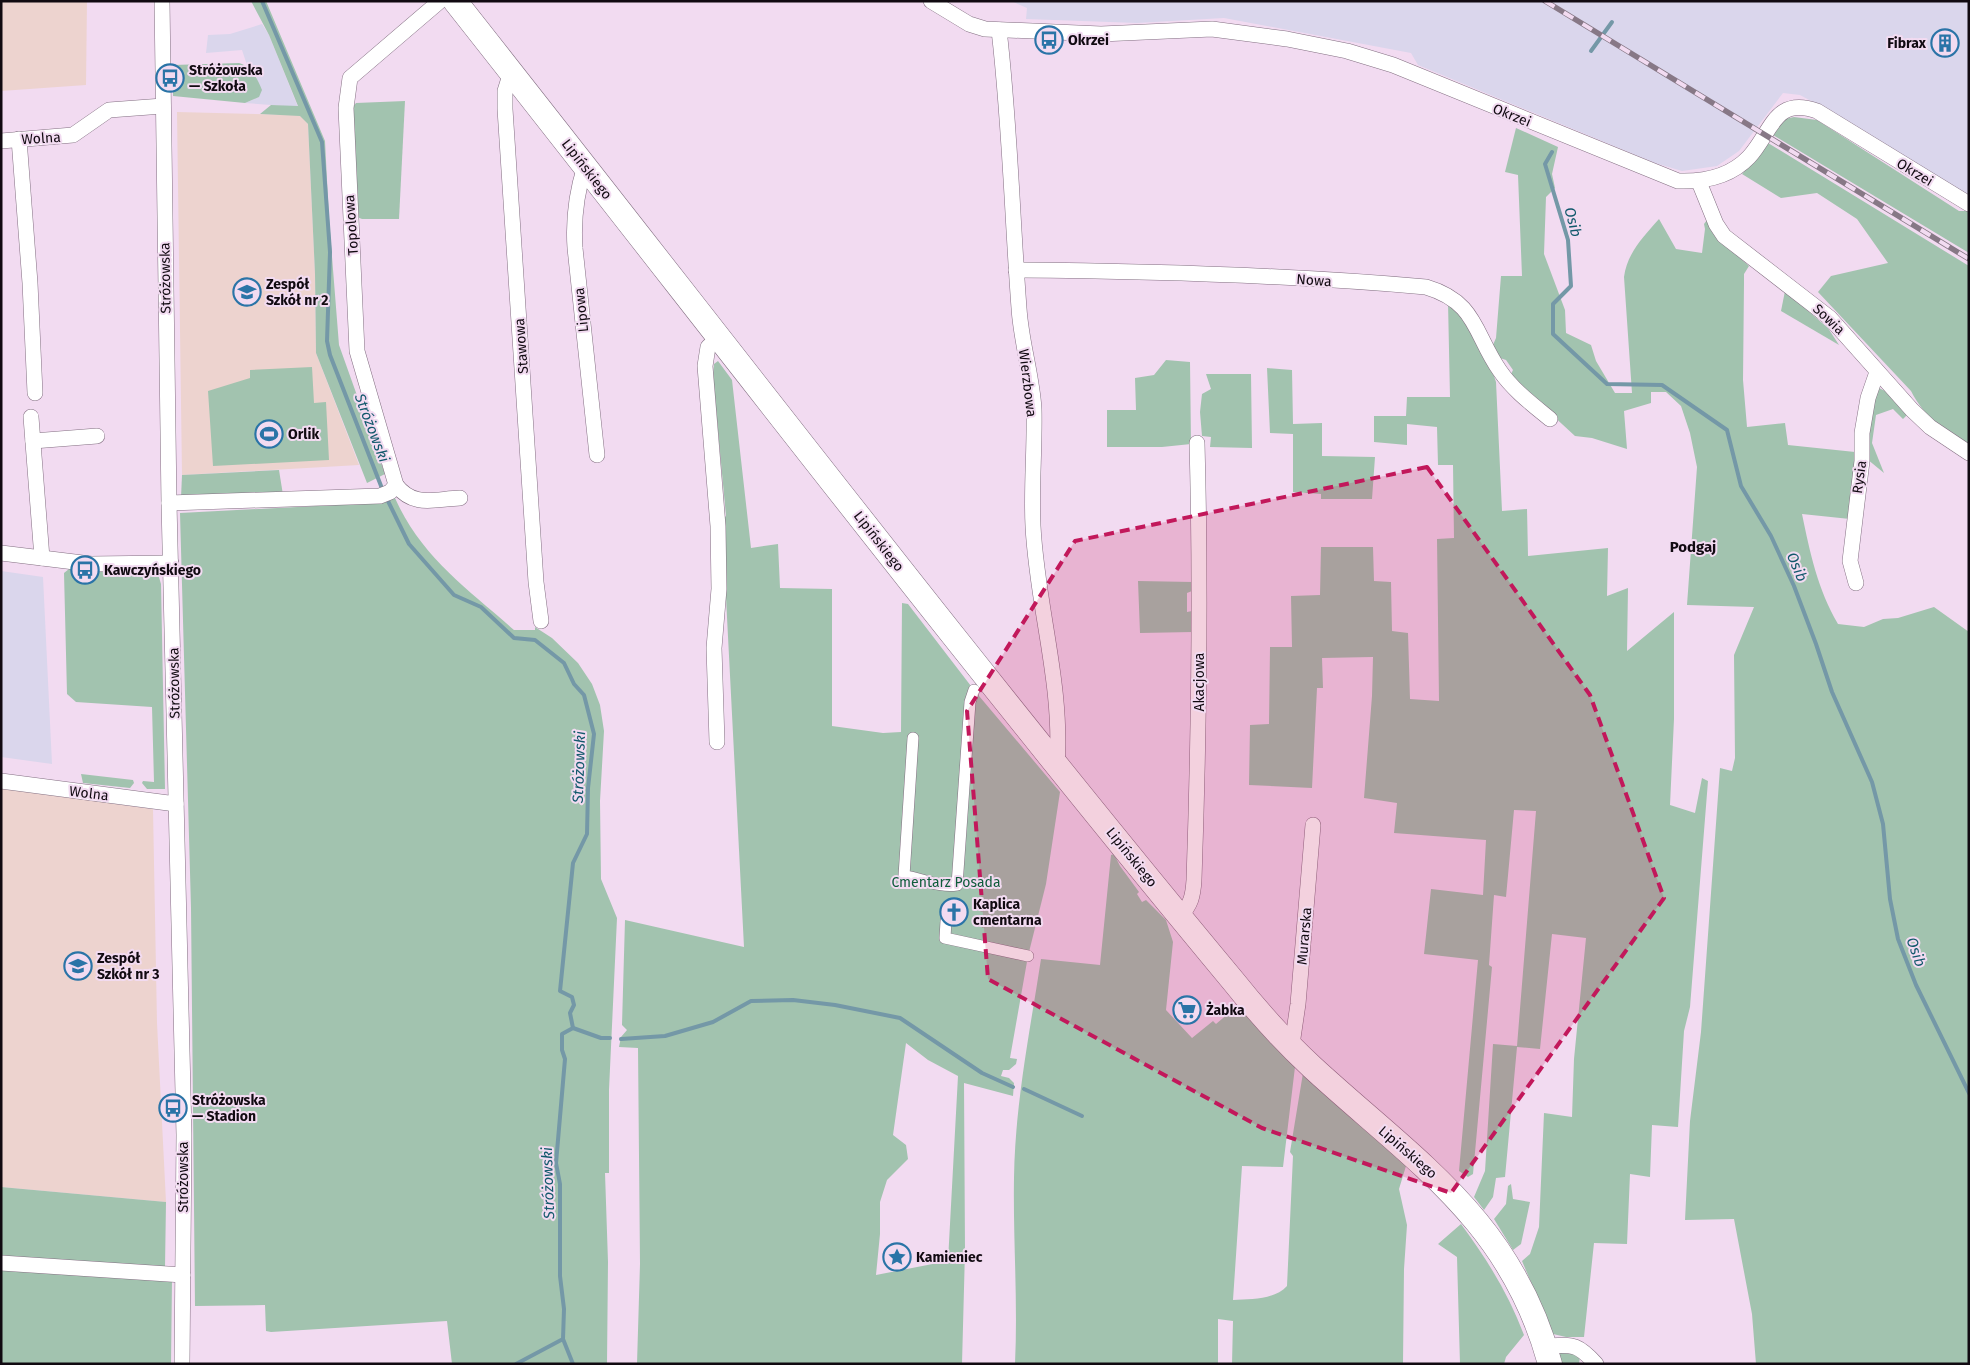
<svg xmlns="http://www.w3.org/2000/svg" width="1970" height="1365" viewBox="0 0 1970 1365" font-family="'Fira Sans',sans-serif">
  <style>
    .industrial { fill: #dad6ec }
    .education { fill: #edd3cf }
    .green { fill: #a2c3af; fill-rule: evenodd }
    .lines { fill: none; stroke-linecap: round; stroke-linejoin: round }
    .stream { stroke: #7498a7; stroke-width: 4 }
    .pedestrian-casing { stroke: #836f82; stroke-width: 12 }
    .minor-casing { stroke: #836f82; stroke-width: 16 }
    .primary-casing { stroke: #836f82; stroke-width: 25 }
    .pedestrian { stroke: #fff; stroke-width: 11 }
    .minor { stroke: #fff; stroke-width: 15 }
    .primary { stroke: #fff; stroke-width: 24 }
    .rail-casing { stroke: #877886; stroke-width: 5.5 }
    .rail { stroke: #f2dbf1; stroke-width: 4; stroke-dasharray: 11; stroke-linecap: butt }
    .marked { fill: #c2185b; fill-opacity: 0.2; stroke: #c2185b; stroke-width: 4; stroke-dasharray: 10 6; stroke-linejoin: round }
    .labels { text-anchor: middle; stroke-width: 4; stroke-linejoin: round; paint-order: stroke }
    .poi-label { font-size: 14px; font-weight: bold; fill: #110a11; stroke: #f2dbf1; text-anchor: start }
    .street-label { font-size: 14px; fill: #110a11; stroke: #f2dbf1 }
    .park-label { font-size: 14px; fill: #0e5c3b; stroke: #f2dbf1 }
    .water-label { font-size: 15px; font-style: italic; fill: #12596c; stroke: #f2dbf1 }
    .neighbourhood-label { font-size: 15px; font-weight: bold; fill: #110a11; stroke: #f2dbf1 }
  </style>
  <rect width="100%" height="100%" fill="#f2dbf1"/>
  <!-- industrial -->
  <g class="industrial">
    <path d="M1011,1H1969V207L1833,113L1800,95L1783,93L1739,151L1717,166L1682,171L1655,163L1418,65L1411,53L1224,18L1137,23L1026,19L1027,8Z"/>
    <path d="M262,24L269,35L298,107L245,103L259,97L257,78L247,65L242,50L206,53L208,35L230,34Z"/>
    <path d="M1,571L43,577L52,764L1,757Z"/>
  </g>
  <!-- education -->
  <g class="education">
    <path d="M1,1H87L86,85L1,91Z"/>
    <path d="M177,112L300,115L308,124L315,274L316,353L359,465L182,475Z"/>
    <path d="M1,788L153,809L157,1023L166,1202L1,1187Z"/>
  </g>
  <!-- green -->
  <g class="green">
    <path d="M251,1H266L325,141L329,219L339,345L385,474L367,483L316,353L315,274L308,124L300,116L260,114L271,105L298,106L269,35Z"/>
    <path d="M239,63C252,67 257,78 262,90L259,97L245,103L173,96V65Z"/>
    <path d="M405,101L399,219H362L357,217L352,108L356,103Z"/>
    <path d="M1794,117L1817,120L1959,211H1969V253L1773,135L1785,119Z"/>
    <path d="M1516,128L1558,147L1552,174L1555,188L1546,197L1544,254L1565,310L1566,333L1591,345L1596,361L1615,393H1632L1624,277C1627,253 1644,236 1659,219L1676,249L1702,253L1705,229L1704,224L1707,220L1723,243L1749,266L1744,274V283L1743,380L1747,427L1785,423L1788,445L1855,452L1858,459L1850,498V519L1802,514C1810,553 1818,590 1838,624L1864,627L1883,619L1898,618L1934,607L1969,632V1364H1756L1752,1314L1734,1219L1685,1220L1690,1121L1701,1032L1720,768L1732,771L1735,758L1734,655L1754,607L1687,605L1697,467L1690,433L1681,406L1666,392H1651V403L1624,411L1627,449L1592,438L1575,436L1510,376L1513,370L1506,360L1497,357L1492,347L1496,338L1501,276H1522L1518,175L1505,172Z"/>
    <path d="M1768,143L1969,266V446C1943,430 1925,418 1911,391L1818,292L1831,276L1888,263L1857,219L1817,193L1781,198L1742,174Z"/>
    <path d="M1785,291L1828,328L1839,345L1781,311Z"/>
    <path d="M1448,302L1459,312L1489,361L1496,382L1502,511L1527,509L1528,556L1608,548L1607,596L1628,588L1627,651L1674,612V719L1670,805L1695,813L1702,778L1708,781L1690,1007L1684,1031L1678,1127L1652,1125L1650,1177L1630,1174L1627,1244L1594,1243L1584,1337H1566L1553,1334L1522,1261L1530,1254L1539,1227L1544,1113L1572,1117L1574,1059L1586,938L1552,934L1540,1049L1517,1047L1505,1177L1496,1178L1493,1197L1484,1210L1474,1197L1485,1171L1493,1044L1517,1046L1536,811L1514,810L1506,897L1494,895L1489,965L1492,967L1473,1174L1468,1177L1459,1171L1478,960L1424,954L1431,889L1483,895L1486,840L1394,833L1397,803L1364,798L1372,696L1373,657L1322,658L1323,688H1317L1312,788L1249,785L1250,725L1269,724L1270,647H1292L1291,596L1320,595L1321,547H1373L1374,581L1391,582L1392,631L1408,633L1410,699L1439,701L1437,539L1454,538L1453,465H1438L1437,427L1407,424V445L1374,442V416H1406L1407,397H1450Z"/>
    <path d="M1166,360L1190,362L1191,444L1162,447H1107V410H1136L1135,378L1154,375Z"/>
    <path d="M718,361L732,380L751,548L778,544L780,588L832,589V726L883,733L901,732L902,603L908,604L974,690L1060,792L1046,884L1028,956L1010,1058L1017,1059L1016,1064L1009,1070H1003L1001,1076L1009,1078L1014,1083L1013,1096L964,1083L965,1251L962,1364H637L640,1264L638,1048L619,1047L621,1037L627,1030L622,1025L625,920L744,947L722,520L726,516L713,377L714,364ZM906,1043L928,1060L958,1076L948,1261L876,1275L880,1234V1202L887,1180L908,1159L906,1145L893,1135Z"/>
    <path d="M312,367L314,403L326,402L329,460L213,466L208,391L250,378V370Z"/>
    <path d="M1267,368L1292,370L1293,424L1322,423V456L1375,457L1372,499H1321V494L1293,492V434L1270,433Z"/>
    <path d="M1206,374H1251L1252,448L1210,447L1211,437L1202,436L1200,412L1202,394L1211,389Z"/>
    <path d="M1879,388L1885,391L1907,415L1903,419L1893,409L1876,415L1872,443L1884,473L1867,459L1868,418Z"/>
    <path d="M279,470L283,495L181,498L182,475Z"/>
    <path d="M395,498C421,557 468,589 514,630H535V627L552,638L578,663L592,684L600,705L604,731L600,801L601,879L617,918L609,1090V1173H605L608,1262L607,1364H452L447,1321L271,1332L266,1331L265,1305L195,1306L191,908L180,513L374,503Z"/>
    <path d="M69,569L79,570V574H89V571L152,570L158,574L161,584L165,789H147L142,783L143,781L154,782L152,707L76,702L67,694L64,573Z"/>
    <path d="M1138,581L1193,582L1192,591L1187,593V612L1192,611L1193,632L1140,633Z"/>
    <path d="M81,774L133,780L134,783L130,788L83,783Z"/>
    <path d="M1114,854L1120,866L1139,892L1137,894L1142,902L1146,900L1166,920L1173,942L1166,1010L1192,1038L1213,1021L1216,1024L1236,1007H1242L1295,1067L1283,1167L1242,1166L1233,1300C1251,1299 1274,1300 1287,1286L1293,1156L1290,1152L1303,1073L1307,1074L1406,1166L1399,1189L1407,1225L1404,1269L1403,1364H1232L1233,1321L1218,1319V1364H1015C1018,1302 1013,1240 1014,1178C1015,1104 1030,1031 1041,959L1100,965L1111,855Z"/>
    <path d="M1511,1184L1513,1199L1530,1202L1521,1244L1513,1250L1494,1219L1506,1204L1508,1186Z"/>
    <path d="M1,1187L166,1202L165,1267L172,1279L171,1364H1Z"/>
    <path d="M1461,1224C1488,1261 1508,1293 1524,1335L1506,1357L1504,1364H1460L1457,1257L1438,1244Z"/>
    <path d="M1564,1351L1580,1356L1579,1364H1561L1559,1353Z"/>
  </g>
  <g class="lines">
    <!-- stream -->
    <g class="stream">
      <path d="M262,1L322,142L330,252L327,341L330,355L383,491"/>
      <path d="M1591,51L1612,22"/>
      <path d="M1552,152L1545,164L1568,240L1571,286L1553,304V334L1607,384L1662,385L1727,430L1741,486L1771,536L1794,586L1816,644L1832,692L1872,782L1883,824L1890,899L1898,939L1916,985L1969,1093"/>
      <path d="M386,497L409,544L454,595L481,607L514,638L535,640L564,663L574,684L584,695L594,734L588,788L587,834L573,863L560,991L572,997L574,1005L570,1013L573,1028L562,1034V1050L565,1059L556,1163L560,1184V1276L564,1309L563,1339L516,1364"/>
      <path d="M573,1028L601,1038H610"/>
      <path d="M621,1039L665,1036L713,1022L751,1001L793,1000L835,1005L900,1018L982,1073L1013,1087"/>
      <path d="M1024,1089L1082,1116"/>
      <path d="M563,1339L573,1364"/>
    </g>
    <!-- pedestrian casing -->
    <g class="pedestrian-casing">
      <g id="pedestrian">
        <path d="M913,738L904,876C922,878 938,888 957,885L970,702L974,690"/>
        <path d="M946,921L945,938L1028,956"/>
      </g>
    </g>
    <!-- minor casing -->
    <g class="minor-casing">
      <g id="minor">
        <path d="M162,1L169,503L184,1135L182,1364"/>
        <path d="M931,1L969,24L985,29L1101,34L1212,29L1287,39L1347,51L1393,65L1678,181C1704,182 1730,177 1749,157C1772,132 1774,96 1817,111L1969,204"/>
        <path d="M999,30C1010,123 1012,216 1019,308C1021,342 1032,375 1034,409C1035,448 1031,487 1033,526C1037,607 1063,684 1057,766"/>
        <path d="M511,72L505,91V109L536,582L541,621"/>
        <path d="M19,139L30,283L35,393"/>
        <path d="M1,141L73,135L109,110L163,106"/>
        <path d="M585,166C576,194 573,219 575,248L597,455"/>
        <path d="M1699,182L1716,224L1724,236L1830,318L1912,410L1930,427L1969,453"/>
        <path d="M1016,270C1152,271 1290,275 1426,287C1477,302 1474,334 1500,371C1513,390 1533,405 1550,419"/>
        <path d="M31,417L42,558"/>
        <path d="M33,441L97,436"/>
        <path d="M396,485C414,508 434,499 460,498"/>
        <path d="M169,503L380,496L390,492L396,485L357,351L346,108L350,78L440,1"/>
        <path d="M1,553L91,564L171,563"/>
        <path d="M1856,583L1850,561L1862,461V433L1868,398L1877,372"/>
        <path d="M717,742L714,648L719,589L718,526L705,366L708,347L719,337"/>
        <path d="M1,781L176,804"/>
        <path d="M1180,916C1191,905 1193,896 1194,880C1199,734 1201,589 1197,443"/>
        <path d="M1288,1044L1293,1038L1298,1004L1313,825"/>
        <path d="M1,1263L183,1275"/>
        <path d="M1544,1346C1572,1345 1576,1342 1596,1364"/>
      </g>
    </g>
    <!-- primary casing -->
    <g class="primary-casing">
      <path id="primary" d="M455,1C714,329 967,661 1234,982C1258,1012 1284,1041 1312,1067C1414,1161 1511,1220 1550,1364"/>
    </g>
    <!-- pedestrian -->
    <use href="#pedestrian" class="pedestrian"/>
    <!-- minor -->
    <use href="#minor" class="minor"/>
    <!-- primary -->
    <use href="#primary" class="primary"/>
    <!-- rail casing -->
    <g class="rail-casing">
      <path id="rail" d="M1545,1L1969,259"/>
    </g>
    <!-- rail -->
    <use href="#rail" class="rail"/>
  </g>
  <!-- marked area -->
  <path class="marked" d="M1427,467L1590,695L1664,898L1451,1193L1262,1128L988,979L967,711L1075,541Z"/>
  <!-- icons -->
  <defs>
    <g id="bus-ring" transform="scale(1.4375)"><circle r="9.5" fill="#f2dbf1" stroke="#2a74a7" stroke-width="1.5"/><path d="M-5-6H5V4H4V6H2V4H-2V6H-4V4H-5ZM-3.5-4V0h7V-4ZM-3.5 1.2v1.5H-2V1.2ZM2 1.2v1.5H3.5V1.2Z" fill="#2a74a7"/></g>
    <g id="building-ring" transform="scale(1.4375)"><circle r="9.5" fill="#f2dbf1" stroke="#2a74a7" stroke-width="1.5"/><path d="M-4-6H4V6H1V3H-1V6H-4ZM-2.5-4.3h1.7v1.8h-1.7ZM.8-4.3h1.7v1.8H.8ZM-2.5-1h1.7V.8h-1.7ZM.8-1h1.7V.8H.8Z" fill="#2a74a7"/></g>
    <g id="school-ring" transform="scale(1.4375)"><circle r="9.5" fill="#f2dbf1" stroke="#2a74a7" stroke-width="1.5"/><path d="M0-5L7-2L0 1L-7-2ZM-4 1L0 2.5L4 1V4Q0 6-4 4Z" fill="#2a74a7"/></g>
    <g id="stadium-ring" transform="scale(1.4375)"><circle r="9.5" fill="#f2dbf1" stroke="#2a74a7" stroke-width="1.5"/><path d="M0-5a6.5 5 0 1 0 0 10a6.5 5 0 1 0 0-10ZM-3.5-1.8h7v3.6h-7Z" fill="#2a74a7"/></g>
    <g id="church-ring" transform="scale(1.4375)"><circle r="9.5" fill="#f2dbf1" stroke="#2a74a7" stroke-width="1.5"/><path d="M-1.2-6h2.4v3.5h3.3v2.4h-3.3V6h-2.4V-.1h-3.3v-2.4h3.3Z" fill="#2a74a7"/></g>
    <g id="supermarket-ring" transform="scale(1.4375)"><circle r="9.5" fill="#f2dbf1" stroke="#2a74a7" stroke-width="1.5"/><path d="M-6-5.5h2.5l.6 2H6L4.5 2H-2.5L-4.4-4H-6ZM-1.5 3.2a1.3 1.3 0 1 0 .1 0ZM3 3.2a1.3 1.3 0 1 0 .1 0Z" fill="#2a74a7"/></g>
    <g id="sight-ring" transform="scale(1.4375)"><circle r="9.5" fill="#f2dbf1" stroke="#2a74a7" stroke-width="1.5"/><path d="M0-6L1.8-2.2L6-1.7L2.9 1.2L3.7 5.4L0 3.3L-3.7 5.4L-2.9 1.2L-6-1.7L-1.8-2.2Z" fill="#2a74a7"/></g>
  </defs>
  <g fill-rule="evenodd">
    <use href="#bus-ring" x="1049" y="40"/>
    <use href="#building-ring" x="1945" y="43"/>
    <use href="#bus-ring" x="170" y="78"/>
    <use href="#school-ring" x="247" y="292"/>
    <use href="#stadium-ring" x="269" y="434"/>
    <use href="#bus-ring" x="85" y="570"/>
    <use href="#church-ring" x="954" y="912"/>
    <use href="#school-ring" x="78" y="966"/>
    <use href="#supermarket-ring" x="1187" y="1010"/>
    <use href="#bus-ring" x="173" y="1108"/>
    <use href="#sight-ring" x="897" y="1257"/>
  </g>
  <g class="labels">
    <!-- poi labels -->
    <g class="poi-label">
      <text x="1068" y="45">Okrzei</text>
      <text x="1926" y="48" text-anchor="end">Fibrax</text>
      <text x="189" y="75">Stróżowska<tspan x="189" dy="16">— Szkoła</tspan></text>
      <text x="266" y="289">Zespół<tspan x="266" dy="16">Szkół nr 2</tspan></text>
      <text x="288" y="439">Orlik</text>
      <text x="104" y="575">Kawczyńskiego</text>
      <text x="973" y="909">Kaplica<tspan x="973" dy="16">cmentarna</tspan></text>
      <text x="97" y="963">Zespół<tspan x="97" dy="16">Szkół nr 3</tspan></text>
      <text x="1206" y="1015">Żabka</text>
      <text x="192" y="1105">Stróżowska<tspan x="192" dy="16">— Stadion</tspan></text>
      <text x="916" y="1262">Kamieniec</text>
    </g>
    <!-- street labels -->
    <g class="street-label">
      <text transform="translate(1512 115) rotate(22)" y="5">Okrzei</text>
      <text transform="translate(41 138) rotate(-4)" y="5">Wolna</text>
      <text transform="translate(587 169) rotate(52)" y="5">Lipińskiego</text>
      <text transform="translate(1915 172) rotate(31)" y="5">Okrzei</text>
      <text transform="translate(351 225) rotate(-94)" y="5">Topolowa</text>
      <text transform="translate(165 278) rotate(-91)" y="5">Stróżowska</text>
      <text transform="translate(1314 280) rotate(4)" y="5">Nowa</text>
      <text transform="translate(581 310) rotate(-96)" y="5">Lipowa</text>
      <text transform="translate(1829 319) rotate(43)" y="5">Sowia</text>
      <text transform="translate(521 346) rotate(-94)" y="5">Stawowa</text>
      <text transform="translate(1028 383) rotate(83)" y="5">Wierzbowa</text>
      <text transform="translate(1859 477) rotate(-82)" y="5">Rysia</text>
      <text transform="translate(879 541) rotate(52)" y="5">Lipińskiego</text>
      <text transform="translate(1199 682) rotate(-90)" y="5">Akacjowa</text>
      <text transform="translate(174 683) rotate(-91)" y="5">Stróżowska</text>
      <text transform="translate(89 793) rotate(7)" y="5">Wolna</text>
      <text transform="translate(1132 857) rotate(51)" y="5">Lipińskiego</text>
      <text transform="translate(1304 936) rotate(-85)" y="5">Murarska</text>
      <text transform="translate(1408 1152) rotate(41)" y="5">Lipińskiego</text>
      <text transform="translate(183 1177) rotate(-90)" y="5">Stróżowska</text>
    </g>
    <!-- park labels -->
    <g class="park-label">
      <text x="946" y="887">Cmentarz Posada</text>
    </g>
    <!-- water labels -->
    <g class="water-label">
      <text transform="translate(1573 222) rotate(75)" y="5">Osib</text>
      <text transform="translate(372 428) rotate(69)" y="5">Stróżowski</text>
      <text transform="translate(1797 567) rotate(67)" y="5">Osib</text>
      <text transform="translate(579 767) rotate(-88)" y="5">Stróżowski</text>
      <text transform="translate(1916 952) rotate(70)" y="5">Osib</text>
      <text transform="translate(548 1183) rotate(-92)" y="5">Stróżowski</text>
    </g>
    <!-- neighbourhood labels -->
    <g class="neighbourhood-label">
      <text x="1693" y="552">Podgaj</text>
    </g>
  </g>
  <!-- border -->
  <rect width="1970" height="1365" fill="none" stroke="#110a11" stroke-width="5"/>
</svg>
